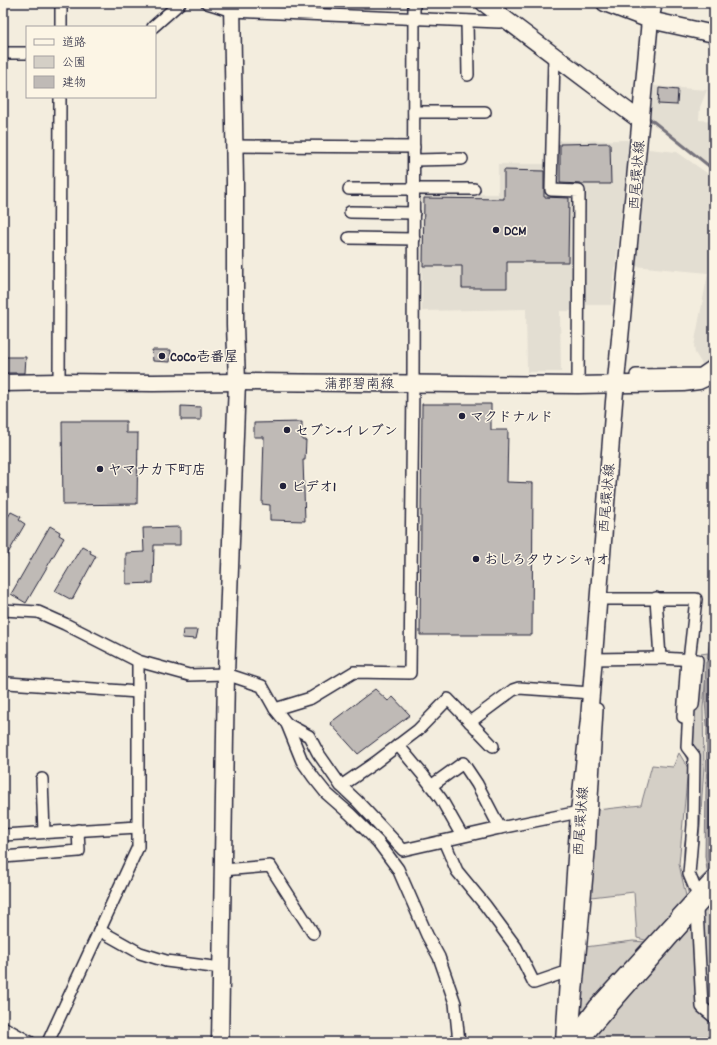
<svg xmlns="http://www.w3.org/2000/svg" width="717" height="1045" viewBox="0 0 717 1045" font-family="Dekko,'Klee One',sans-serif">
  <style>
    .built { fill: #e3ded2 }
    .green { fill: #d4cfc6; stroke: #7b7880 }
    .water { fill: #aca7a6; stroke: #75727b }
    .lines { fill: none; stroke-linecap: round; stroke-linejoin: round }
    .shore { stroke: #595766; stroke-width: 1 }
    .stream { stroke: #75727b; stroke-width: 3 }
    .building { fill: #bfbab6; stroke: #22223b }
    .street-casing { stroke: #22223b; stroke-width: 14 }
    .secondary-casing { stroke: #22223b; stroke-width: 19 }
    .path { stroke: #22223b; stroke-width: 1.5; stroke-dasharray: 3 3; stroke-linecap: butt }
    .street { stroke: #fcf5e5; stroke-width: 11 }
    .secondary { stroke: #fcf5e5; stroke-width: 16 }
    .poi-dot { fill: #22223b; stroke: #fcf5e5; stroke-width: 1.5 }
    .labels { text-anchor: middle; stroke-width: 3; stroke-linejoin: round; paint-order: stroke }
    .street-label { font-size: 14px; fill: #22223b; stroke: #fcf5e5 }
    .poi-label { font-size: 14px; font-weight: bold; fill: #22223b; stroke: #fcf5e5; text-anchor: start }
  </style>
  <rect width="100%" height="100%" fill="#f3edde"/>
  <filter id="ink" filterUnits="userSpaceOnUse"><feTurbulence type="fractalNoise" baseFrequency=".025" numOctaves="2"/><feDisplacementMap in="SourceGraphic" scale="8" xChannelSelector="R" yChannelSelector="G"/><feConvolveMatrix kernelMatrix="1 2 1 2 8 2 1 2 1" color-interpolation-filters="sRGB"/></filter>
  <g filter="url(#ink)">
    <!-- built -->
    <g class="built">
      <path d="M654,86L707,90L700,107L699,120L714,121V168L650,117Z"/>
      <path d="M630,140L611,305H576V311H560L561,372H527L526,309L422,311V194H498V164H556V141Z"/>
      <path d="M648,149L677,152L714,178V358L702,364L695,353L694,346L708,273L634,266Z"/>
    </g>
    <!-- green -->
    <path class="green" d="M708,653L703,708L704,766L700,827L694,872L699,880L714,866V1042H569L577,948L633,941L645,942L619,973L649,941L637,938L634,892L591,897L582,895L588,811L641,805L652,765L673,767L679,753L688,768L679,864L686,896L653,937L689,896L684,876V849L687,827L691,768L682,749L693,655Z"/>
    <!-- water -->
    <path class="water" d="M714,610V639L710,663L714,821V904L710,890L705,856L707,725L705,701L706,662H707Z"/>
    <g class="lines">
      <!-- shore -->
      <path class="shore" d="M711,870L709,856L710,772L711,770H714"/>
      <!-- stream -->
      <path class="stream" d="M649,118L714,170"/>
    </g>
    <!-- building -->
    <g class="building">
      <path d="M659,88L678,90L677,105L658,104Z"/>
      <path d="M610,143L611,184H580L560,183V144Z"/>
      <path d="M504,170L544,171V197L569,198L568,262H507V288H462V266H423L424,198L504,199Z"/>
      <path d="M152,350H171L170,362L153,361Z"/>
      <path d="M3,357H26L25,373H3Z"/>
      <path d="M422,404H491V430H508L507,482L533,483L532,635H420Z"/>
      <path d="M181,406L201,407V420H181Z"/>
      <path d="M62,421H126V433H138L137,504L63,505Z"/>
      <path d="M302,422V440H306L305,460H303L305,521L270,520V505L262,504L264,437H254V423Z"/>
      <path d="M11,512L21,517L19,520L25,524L3,562V525Z"/>
      <path d="M50,526L60,532L59,535L64,538L26,603L11,594Z"/>
      <path d="M180,527V545H154L153,583L126,584V553L144,552L143,528Z"/>
      <path d="M82,546L91,551L90,553L96,556L72,600L55,591Z"/>
      <path d="M183,630H198L196,639L182,638Z"/>
      <path d="M375,689L388,701L393,697L410,715L358,754L330,723Z"/>
    </g>
    <g class="lines">
      <!-- street casing -->
      <g class="street-casing">
        <g id="street">
          <path d="M61,3V27"/>
          <path d="M207,3L217,6L232,11L499,22L508,21"/>
          <path d="M467,21L468,75"/>
          <path d="M153,27L180,3"/>
          <path d="M3,53H27"/>
          <path d="M554,55L551,190L579,191L578,385"/>
          <path d="M414,112H485"/>
          <path d="M234,146L414,147"/>
          <path d="M414,160L462,159"/>
          <path d="M349,189H474"/>
          <path d="M350,212L414,213"/>
          <path d="M349,238L414,239"/>
          <path d="M636,375L701,374L714,365"/>
          <path d="M59,382L60,97"/>
          <path d="M656,598L660,658"/>
          <path d="M598,599H696L689,660"/>
          <path d="M3,610L38,612L65,624L138,661L189,675L226,674L262,686L275,709L287,724L302,761L314,778L326,793L350,814L378,842L398,869L427,935L439,957L455,1003L459,1042"/>
          <path d="M593,659L660,658L697,660L693,705L689,708L687,747L694,756L693,825L689,874L697,893"/>
          <path d="M3,684L8,683L138,692"/>
          <path d="M275,709L311,698L354,672L410,673L413,383L414,3"/>
          <path d="M683,717L687,660"/>
          <path d="M470,722L513,690L519,688L591,693"/>
          <path d="M287,724L309,736L318,753L341,786L357,801L403,850L500,828L579,812"/>
          <path d="M398,745L423,775L441,799L462,836"/>
          <path d="M42,779L44,832"/>
          <path d="M341,786L376,762L418,730L448,699L493,746"/>
          <path d="M431,786L463,763L477,784L500,828"/>
          <path d="M3,835L138,827"/>
          <path d="M444,841L457,871L485,905L516,947L534,983L569,971"/>
          <path d="M3,857L79,851L78,830"/>
          <path d="M223,870L270,866L313,933"/>
          <path d="M697,910L702,1007L714,1017"/>
          <path d="M99,930L140,953L166,961L221,968"/>
          <path d="M577,1026L573,1032L589,852L597,709"/>
          <path d="M3,1027L30,1042"/>
          <path d="M48,1042L138,847V661"/>
          <path d="M582,1042C623,993 666,946 708,898"/>
        </g>
      </g>
      <!-- secondary casing -->
      <g class="secondary-casing">
        <g id="secondary">
          <path d="M484,3L641,121"/>
          <path d="M605,3L650,20L714,34"/>
          <path d="M3,383L59,382L153,383L237,382L578,385L683,383L699,381L714,374"/>
          <path d="M220,1042L226,674L237,382L235,325V183L232,3"/>
          <path d="M564,1042L579,812L589,719L614,402L650,20L654,3"/>
          <path d="M571,1042L597,1007L714,879"/>
        </g>
      </g>
      <!-- path -->
      <path class="path" d="M708,660L714,661"/>
      <!-- street -->
      <use href="#street" class="street"/>
      <!-- secondary -->
      <use href="#secondary" class="secondary"/>
    </g>
  </g>
  <!-- markers -->
  <g class="poi-dot">
    <circle cx="496" cy="230" r="4"/>
    <circle cx="162" cy="356" r="4"/>
    <circle cx="462" cy="416" r="4"/>
    <circle cx="287" cy="430" r="4"/>
    <circle cx="100" cy="469" r="4"/>
    <circle cx="283" cy="486" r="4"/>
    <circle cx="476" cy="559" r="4"/>
  </g>
  <g class="labels">
    <!-- street labels -->
    <g class="street-label">
      <text transform="translate(636 175) rotate(-85)" y="5">西尾環状線</text>
      <text x="359" y="388">蒲郡碧南線</text>
      <text transform="translate(606 498) rotate(-85)" y="5">西尾環状線</text>
      <text transform="translate(580 821) rotate(-86)" y="5">西尾環状線</text>
    </g>
    <!-- poi labels -->
    <g class="poi-label">
      <text x="504" y="235">DCM</text>
      <text x="170" y="361">CoCo壱番屋</text>
      <text x="470" y="421">マクドナルド</text>
      <text x="295" y="435">セブン-イレブン</text>
      <text x="108" y="474">ヤマナカ下町店</text>
      <text x="291" y="491">ビデオ1</text>
      <text x="484" y="564">おしろタウンシャオ</text>
    </g>
  </g>
  <!-- margin -->
  <rect width="717" height="1045" fill="none" stroke="#fcf5e5" stroke-width="16"/>
  <rect x="8" y="8" width="701" height="1029" fill="none" stroke="#22223b" stroke-width="1.5" filter="url(#ink)"/>
  <!-- legend -->
  <rect x="26" y="26" width="130" height="72" fill="#fcf5e5" stroke="#a5a1a1"/>
  <rect x="34" y="39" width="20" height="6" fill="#fcf5e5" stroke="#a5a1a1"/>
  <text x="62" y="46" font-size="12" fill="#22223b">道路</text>
  <rect x="34" y="56" width="20" height="12" fill="#d4cfc6" stroke="#a5a1a1"/>
  <text x="62" y="66" font-size="12" fill="#22223b">公園</text>
  <rect x="34" y="76" width="20" height="12" fill="#bfbab6" stroke="#a5a1a1"/>
  <text x="62" y="86" font-size="12" fill="#22223b">建物</text>
</svg>
